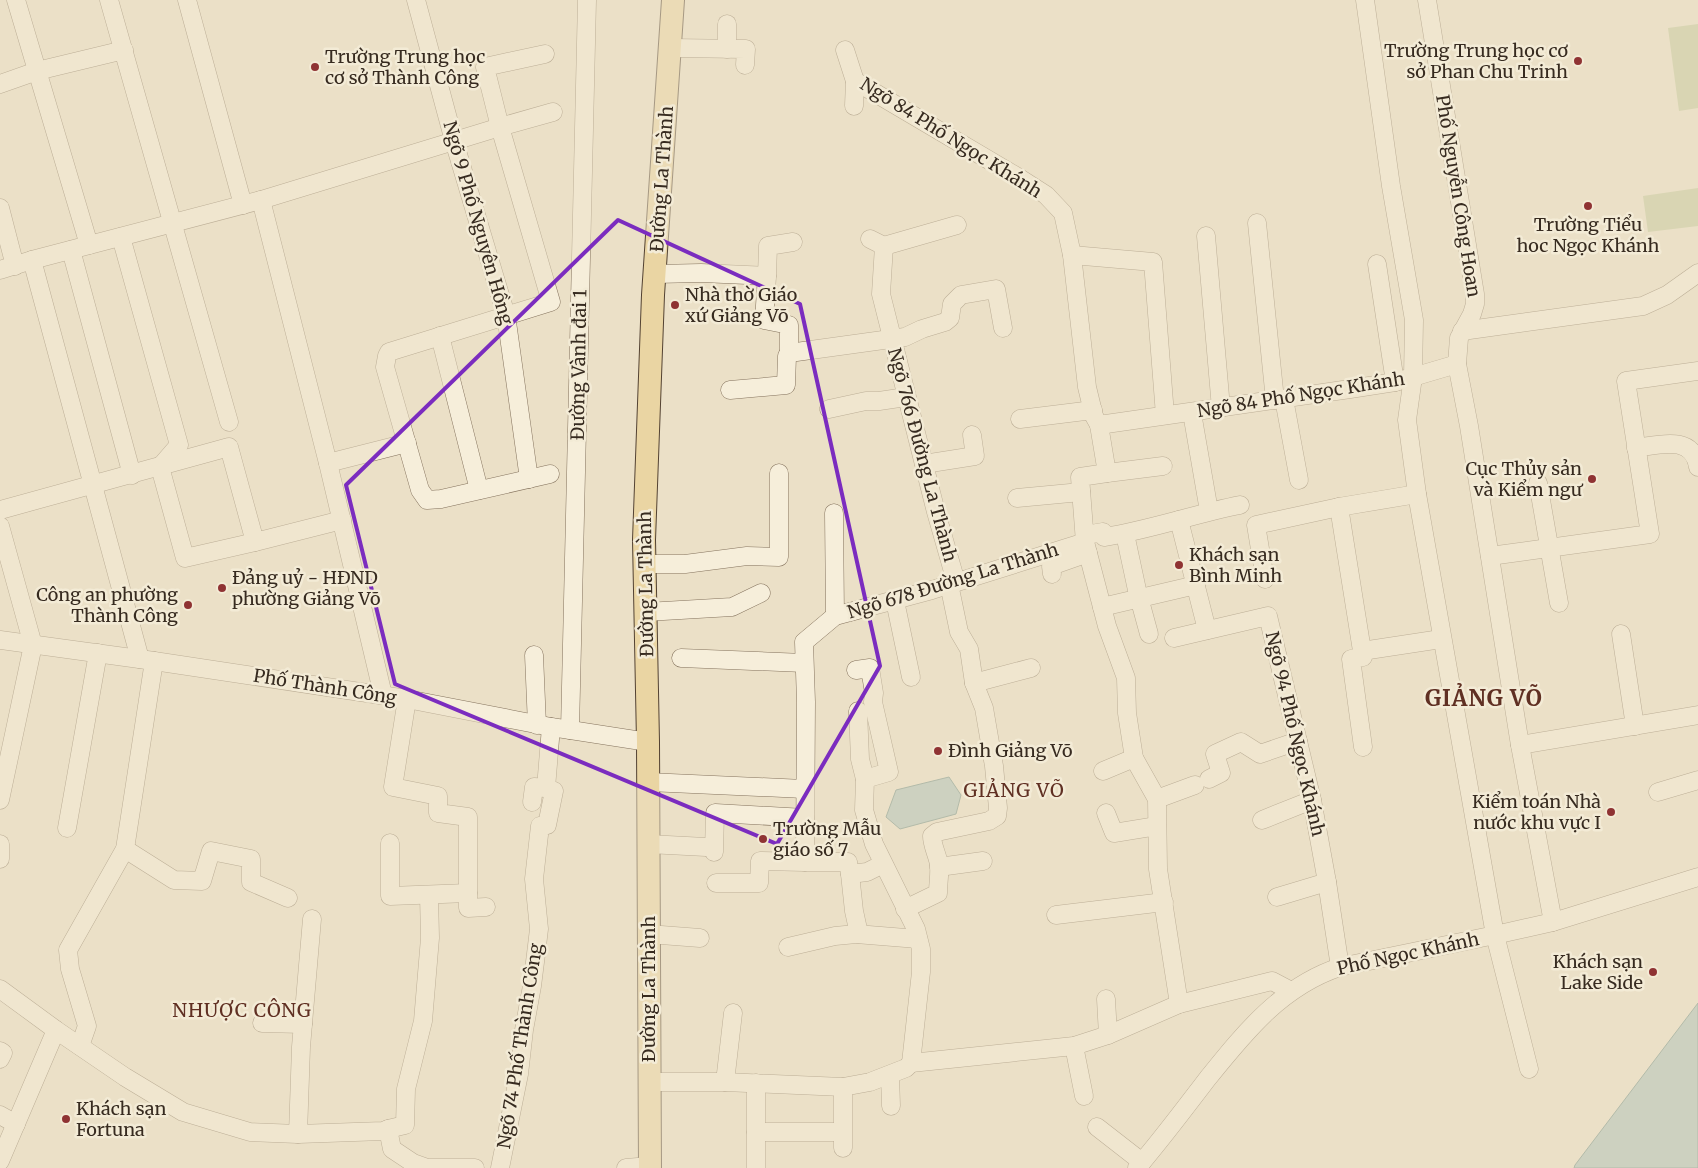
<svg xmlns="http://www.w3.org/2000/svg" width="1698" height="1168" viewBox="0 0 1698 1168" font-family="Merriweather,serif">
  <style>
    .green { fill: #c3c89c }
    .water { fill: #a8bfb8; stroke: #6f8d86 }
    .lines { fill: none; stroke-linecap: round; stroke-linejoin: round }
    .minor-casing { stroke: #85735e; stroke-width: 19 }
    .major-casing { stroke: #534232; stroke-width: 24 }
    .minor { stroke: #f6eeda; stroke-width: 18 }
    .major { stroke: #ead5a3; stroke-width: 22 }
    .marked { fill: none; stroke: #7b2cbf; stroke-width: 4; stroke-linejoin: round }
    .poi-dot { fill: #8f3333; stroke: #f3ebd6; stroke-width: 2 }
    .labels { text-anchor: middle; stroke-width: 5; stroke-linejoin: round; paint-order: stroke }
    .poi-label { font-size: 18px; fill: #372b20; stroke: #f3ebd6; text-anchor: start }
    .street-label { font-size: 18px; fill: #372b20; stroke: #f3ebd6 }
    .neighbourhood-label { font-size: 19px; letter-spacing: 1px; fill: #603023; stroke: #f3ebd6 }
    .district-label { font-size: 22px; font-weight: bold; letter-spacing: 1px; fill: #603023; stroke: #f3ebd6 }
  </style>
  <rect width="100%" height="100%" fill="#ebe0c7"/>
  <!-- green -->
  <g class="green">
    <path d="M1698,24V108L1679,111L1668,28Z"/>
    <path d="M1698,188V226L1648,232L1643,196Z"/>
  </g>
  <!-- water -->
  <g class="water">
    <path d="M949,777L961,795L956,814L900,829L886,817L896,790Z"/>
    <path d="M1698,1003V1168H1574L1575,1165Z"/>
  </g>
  <g class="lines">
    <!-- minor casing -->
    <g class="minor-casing">
      <g id="minor">
        <path d="M16,0L89,245"/>
        <path d="M109,0L229,422"/>
        <path d="M187,0L243,205"/>
        <path d="M416,0L454,141L506,315L529,479"/>
        <path d="M1365,0L1391,186L1414,320L1413,377L1457,364"/>
        <path d="M1427,0L1475,294V304L1472,314L1459,338L1457,364L1469,426L1520,745L1553,922"/>
        <path d="M727,24V49"/>
        <path d="M671,48L746,49L745,65"/>
        <path d="M845,50L855,81L1021,179L1046,195L1063,213L1072,255L1087,387L1094,416L1099,425L1350,389L1395,382L1413,377L1407,420L1417,494L1495,935L1529,1069"/>
        <path d="M545,54L485,67L500,127L551,302L389,352L387,356L385,367L420,490L427,500L441,499L550,474"/>
        <path d="M0,84L37,71L124,50"/>
        <path d="M854,106L855,81"/>
        <path d="M261,200L328,463L383,695"/>
        <path d="M0,208L15,266"/>
        <path d="M1257,223L1275,400"/>
        <path d="M1206,236L1221,408"/>
        <path d="M121,237L179,445L160,467L185,558L255,542"/>
        <path d="M870,239L884,246"/>
        <path d="M884,246L881,294L936,512L956,582"/>
        <path d="M884,246L957,225"/>
        <path d="M71,250L132,475"/>
        <path d="M1072,255L1153,262L1165,415"/>
        <path d="M32,260L140,659"/>
        <path d="M1377,264L1395,382"/>
        <path d="M0,270L32,260L261,200L500,127L553,112"/>
        <path d="M655,274L701,273L767,276L764,320L789,325V353L905,337L922,329L945,322L950,318L952,304L961,295L996,289L1003,328"/>
        <path d="M767,276L768,246L793,242"/>
        <path d="M1462,331L1643,306L1667,295L1698,273"/>
        <path d="M440,336L479,490"/>
        <path d="M730,390L786,385L787,356L789,353"/>
        <path d="M1284,399L1299,480"/>
        <path d="M829,409L866,401H879L906,397"/>
        <path d="M1192,413L1209,511"/>
        <path d="M1020,419L1093,410"/>
        <path d="M1099,425L1107,473L1080,477L1085,542L1107,626L1126,678L1127,713L1134,758L1157,799L1158,869L1179,1004"/>
        <path d="M1636,448C1659,445 1693,434 1698,467"/>
        <path d="M328,463L407,443"/>
        <path d="M924,464L975,456L972,435"/>
        <path d="M1107,473L1163,466"/>
        <path d="M1538,483L1559,603"/>
        <path d="M1017,498L1081,492"/>
        <path d="M1339,507L1363,657L1351,659L1363,747"/>
        <path d="M0,510L229,447L255,542L342,520"/>
        <path d="M834,513L835,616"/>
        <path d="M1179,520L1207,630"/>
        <path d="M0,526L33,645L0,800"/>
        <path d="M1125,534L1137,590L1149,634"/>
        <path d="M1085,535L1103,532L1104,537C1150,530 1194,514 1240,505"/>
        <path d="M1490,556L1650,534L1626,381L1698,371"/>
        <path d="M644,564H685L747,556L779,557V473"/>
        <path d="M1052,574L1051,566L1088,553"/>
        <path d="M1265,579L1256,525L1339,507L1417,494"/>
        <path d="M895,601L911,677"/>
        <path d="M1102,607L1196,585"/>
        <path d="M646,612L732,607L761,593"/>
        <path d="M1621,634L1635,726"/>
        <path d="M1174,638L1268,616L1312,800L1327,882L1340,967"/>
        <path d="M0,640L154,661L407,699L551,727L648,742"/>
        <path d="M1362,651L1441,639"/>
        <path d="M534,655L537,725"/>
        <path d="M681,658L804,663"/>
        <path d="M974,683L1031,668"/>
        <path d="M407,699L393,787L438,796V813L468,817V908L486,907"/>
        <path d="M858,711L860,759L865,779"/>
        <path d="M570,730L587,0"/>
        <path d="M1520,745L1698,715"/>
        <path d="M1103,771L1134,758"/>
        <path d="M1209,779L1221,773L1215,754L1241,742L1260,754L1298,741"/>
        <path d="M648,782L804,789"/>
        <path d="M1658,792L1698,780"/>
        <path d="M1157,799L1195,785"/>
        <path d="M532,802L534,787L546,788"/>
        <path d="M1106,813L1114,833L1157,826"/>
        <path d="M1262,820L1312,800"/>
        <path d="M67,828L98,653"/>
        <path d="M390,843V896L468,893"/>
        <path d="M0,844V859"/>
        <path d="M648,844L706,847"/>
        <path d="M125,849L174,880L202,881L211,851L251,859V882L288,898"/>
        <path d="M714,852L715,813L805,818"/>
        <path d="M883,864L867,872L850,874L848,862H805L806,702L804,642L835,616L932,590L1085,542"/>
        <path d="M939,867L983,861"/>
        <path d="M850,874L854,911L859,934"/>
        <path d="M716,883H759L760,861L805,862"/>
        <path d="M1277,897L1327,882"/>
        <path d="M905,909L938,893C938,884 940,874 939,864C937,854 932,845 932,836L937,832L989,821L997,816L998,808L994,766L984,708L974,683L969,649L959,632L949,584"/>
        <path d="M1056,915L1164,902"/>
        <path d="M648,934L700,938"/>
        <path d="M788,947L835,936L856,934L918,939"/>
        <path d="M0,989L56,1030L125,1077L183,1112L250,1132L298,1134L383,1131L388,1129L392,1149L413,1163L427,1168H475"/>
        <path d="M1106,999L1108,1035"/>
        <path d="M262,1023L303,1024"/>
        <path d="M80,1046L87,1026L70,969L68,950L125,849L154,661"/>
        <path d="M1074,1046L1084,1096"/>
        <path d="M0,1051L3,1053L0,1059"/>
        <path d="M911,1063L1074,1046L1108,1035L1179,1004L1272,981L1291,991"/>
        <path d="M890,1075L891,1106"/>
        <path d="M649,1082H725L843,1087L870,1082L906,1068L911,1063L921,972V949L916,929L874,844L864,810L865,779L889,772L873,702L874,693L870,668L856,670"/>
        <path d="M725,1082L733,1013"/>
        <path d="M756,1083V1167"/>
        <path d="M843,1087V1148"/>
        <path d="M0,1115L16,1124"/>
        <path d="M1097,1127L1142,1162"/>
        <path d="M388,1129L405,1125L406,1089L423,1021L430,938L429,895"/>
        <path d="M756,1132H842"/>
        <path d="M298,1134L301,1047L312,919"/>
        <path d="M0,1161L56,1030"/>
        <path d="M500,1168L519,1074L524,1030L532,986L536,954L539,929L534,879L540,826L547,825L554,791L546,788L551,727"/>
        <path d="M626,1168L650,1166"/>
        <path d="M1137,1168C1162,1139 1185,1108 1208,1078C1245,1032 1282,986 1340,967L1495,935L1553,922L1698,877"/>
      </g>
    </g>
    <!-- major casing -->
    <g class="major-casing">
      <path id="major" d="M650,1168L648,742L644,540L653,295L673,0"/>
    </g>
    <!-- minor -->
    <use href="#minor" class="minor"/>
    <!-- major -->
    <use href="#major" class="major"/>
  </g>
  <!-- marked area -->
  <path d="M0 0H1698V1168H0ZM618,220L800,304L880,666L777,844L395,684L346,485Z" fill="#ebe0c7" fill-opacity=".55" fill-rule="evenodd"/>
  <path class="marked" d="M618,220L800,304L880,666L777,844L395,684L346,485Z"/>
  <!-- markers -->
  <g class="poi-dot">
    <circle cx="1578" cy="61" r="5"/>
    <circle cx="315" cy="67" r="5"/>
    <circle cx="1588" cy="206" r="5"/>
    <circle cx="675" cy="305" r="5"/>
    <circle cx="1592" cy="479" r="5"/>
    <circle cx="1179" cy="565" r="5"/>
    <circle cx="222" cy="588" r="5"/>
    <circle cx="188" cy="605" r="5"/>
    <circle cx="938" cy="751" r="5"/>
    <circle cx="1611" cy="812" r="5"/>
    <circle cx="763" cy="839" r="5"/>
    <circle cx="1653" cy="972" r="5"/>
    <circle cx="66" cy="1119" r="5"/>
  </g>
  <g class="labels">
    <!-- poi labels -->
    <g class="poi-label">
      <text x="1568" y="57" text-anchor="end">Trường Trung học cơ<tspan x="1568" dy="21">sở Phan Chu Trinh</tspan></text>
      <text x="325" y="63">Trường Trung học<tspan x="325" dy="21">cơ sở Thành Công</tspan></text>
      <text x="1588" y="231" text-anchor="middle">Trường Tiểu<tspan x="1588" dy="21">hoc Ngọc Khánh</tspan></text>
      <text x="685" y="301">Nhà thờ Giáo<tspan x="685" dy="21">xứ Giảng Võ</tspan></text>
      <text x="1582" y="475" text-anchor="end">Cục Thủy sản<tspan x="1582" dy="21">và Kiểm ngư</tspan></text>
      <text x="1189" y="561">Khách sạn<tspan x="1189" dy="21">Bình Minh</tspan></text>
      <text x="232" y="584">Đảng uỷ - HĐND<tspan x="232" dy="21">phường Giảng Võ</tspan></text>
      <text x="178" y="601" text-anchor="end">Công an phường<tspan x="178" dy="21">Thành Công</tspan></text>
      <text x="948" y="757">Đình Giảng Võ</text>
      <text x="1601" y="808" text-anchor="end">Kiểm toán Nhà<tspan x="1601" dy="21">nước khu vực I</tspan></text>
      <text x="773" y="835">Trường Mẫu<tspan x="773" dy="21">giáo số 7</tspan></text>
      <text x="1643" y="968" text-anchor="end">Khách sạn<tspan x="1643" dy="21">Lake Side</tspan></text>
      <text x="76" y="1115">Khách sạn<tspan x="76" dy="21">Fortuna</tspan></text>
    </g>
    <!-- street labels -->
    <g class="street-label">
      <text transform="translate(951 138) rotate(32)" y="6">Ngõ 84 Phố Ngọc Khánh</text>
      <text transform="translate(662 179) rotate(-86)" y="6">Đường La Thành</text>
      <text transform="translate(1458 196) rotate(81)" y="6">Phố Nguyễn Công Hoan</text>
      <text transform="translate(478 223) rotate(74)" y="6">Ngõ 9 Phố Nguyên Hồng</text>
      <text transform="translate(579 365) rotate(-89)" y="6">Đường Vành đai 1</text>
      <text transform="translate(1301 395) rotate(-9)" y="6">Ngõ 84 Phố Ngọc Khánh</text>
      <text transform="translate(922 455) rotate(75)" y="6">Ngõ 766 Đường La Thành</text>
      <text transform="translate(953 581) rotate(-17)" y="6">Ngõ 678 Đường La Thành</text>
      <text transform="translate(646 584) rotate(-91)" y="6">Đường La Thành</text>
      <text transform="translate(325 687) rotate(9)" y="6">Phố Thành Công</text>
      <text transform="translate(1295 734) rotate(77)" y="6">Ngõ 94 Phố Ngọc Khánh</text>
      <text transform="translate(1408 954) rotate(-12)" y="6">Phố Ngọc Khánh</text>
      <text transform="translate(649 989) rotate(-90)" y="6">Đường La Thành</text>
      <text transform="translate(520 1046) rotate(-81)" y="6">Ngõ 74 Phố Thành Công</text>
    </g>
    <!-- neighbourhood labels -->
    <g class="neighbourhood-label">
      <text x="1014" y="797">GIẢNG VÕ</text>
      <text x="242" y="1017">NHƯỢC CÔNG</text>
    </g>
    <!-- district labels -->
    <g class="district-label">
      <text x="1484" y="706">GIẢNG VÕ</text>
    </g>
  </g>
</svg>
